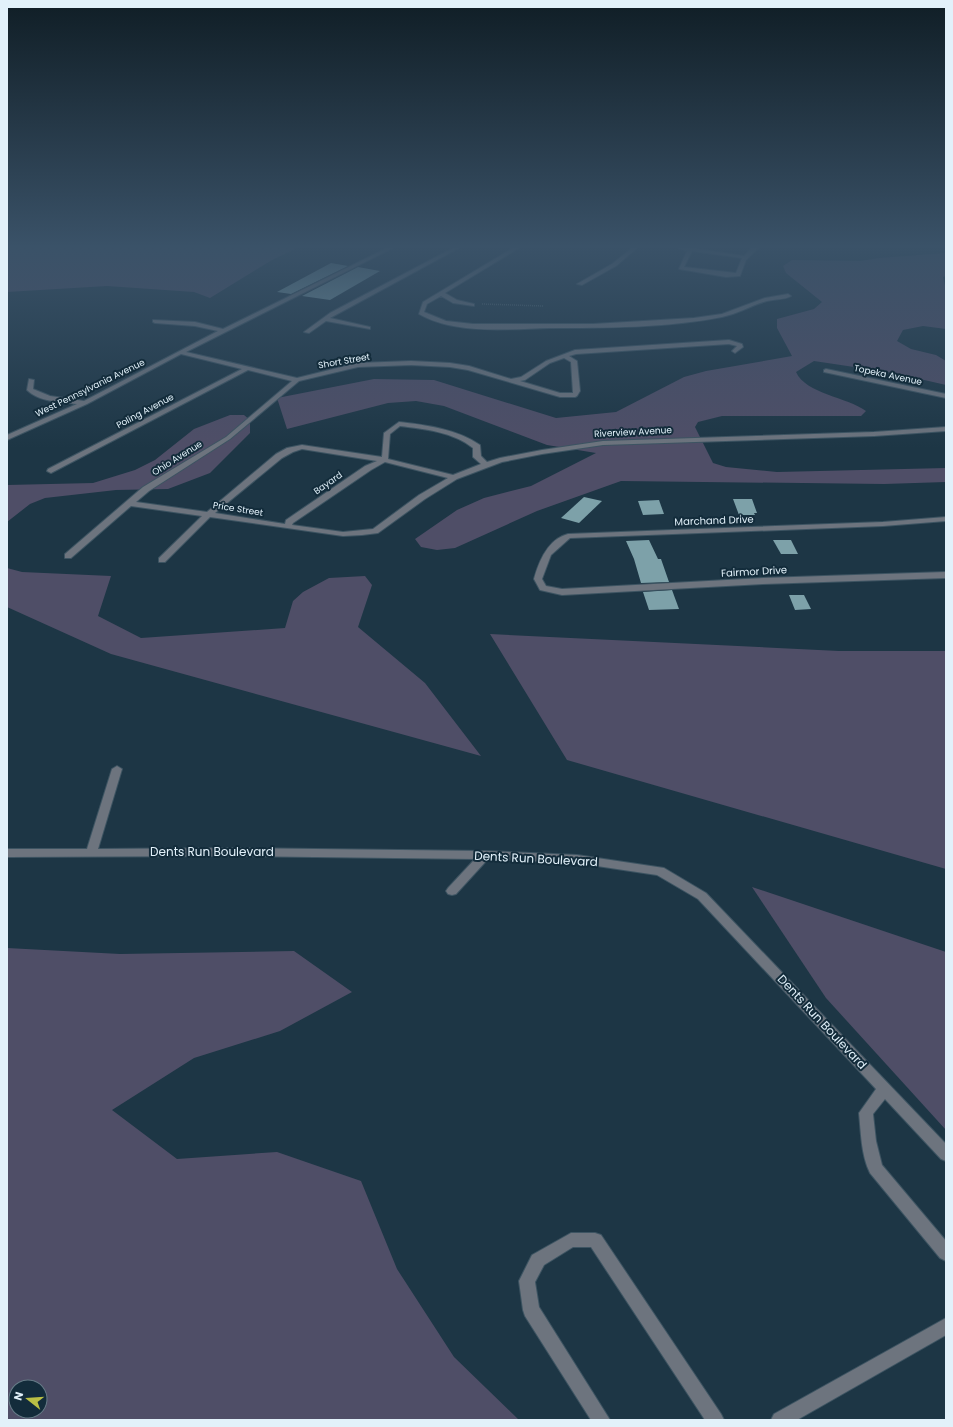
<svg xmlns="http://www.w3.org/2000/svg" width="953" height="1427" viewBox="0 0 953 1427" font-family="Poppins,sans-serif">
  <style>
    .green { fill: #4f4e67; fill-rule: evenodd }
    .building { fill: #7da1a9 }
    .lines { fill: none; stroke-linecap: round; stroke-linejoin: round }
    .minor-casing { stroke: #3d5462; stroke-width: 2 }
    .path { stroke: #7a8e9a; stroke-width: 1.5; stroke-dasharray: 0.5 1.5; stroke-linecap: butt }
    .minor { fill: #6d747e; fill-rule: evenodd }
    .labels { text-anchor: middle; stroke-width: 4; stroke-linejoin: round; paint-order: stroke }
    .far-street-label { font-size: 9px; fill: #e2f1fa; stroke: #132c3b }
    .street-label { font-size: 10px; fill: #e2f1fa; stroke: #132c3b }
    .near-street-label { font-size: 12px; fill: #e2f1fa; stroke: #132c3b }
  </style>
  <rect width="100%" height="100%" fill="#1d3645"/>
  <!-- green -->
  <g class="green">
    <path d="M7,248H297L272,260L210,298L194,292L107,286L7,292Z"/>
    <path d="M946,253V276L943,277L946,290V329L923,326L903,330L897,341L911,349L936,355L946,361V385L894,373L814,361L796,372C806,394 847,397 866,411L861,416H722L698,422L695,427L713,463L726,467L777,472L946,468V482L884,484L621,481L537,511L455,548L437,550L421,547L415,539L457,510L484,498L531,486L596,453L547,445L444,406L416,401L388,403L287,429L277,398L374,379L434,380L556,418L616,412L684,377L706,371L792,356L777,328V319L814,309L822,302L786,273L783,266L792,260L860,261L879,258Z"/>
    <path d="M230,415H244L250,420V433L210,473L168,489L116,490L45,498L30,504L7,522V485L93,483L135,470L155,460L194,429Z"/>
    <path d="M7,568L22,572L111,576L98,616L141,638L285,628L293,601L303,592L329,578L365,576L372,585L358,627L425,683L481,756L111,654L7,607Z"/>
    <path d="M490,634L839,651H946V869L567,760Z"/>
    <path d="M752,887L946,952V1130L826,998Z"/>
    <path d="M7,948L120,954L294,951L352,992L280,1031L194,1058L112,1110L177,1159L277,1152L361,1181L397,1269L454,1357L519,1420H7ZM16,1387H40V1411H16Z"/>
  </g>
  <!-- building -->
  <g class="building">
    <path d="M331,263L348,266L291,294L277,292Z"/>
    <path d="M358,267L380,271L330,300L302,296Z"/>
    <path d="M584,497L602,501L579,523L561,518Z"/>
    <path d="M733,499H752L757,513H754L755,515H739Z"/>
    <path d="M659,500L664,514L643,515L638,501Z"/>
    <path d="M649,540L658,559H661L669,582L641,583L634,559L626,541Z"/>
    <path d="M773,540H791L798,554H781Z"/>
    <path d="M672,590L679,609L649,610L643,592Z"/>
    <path d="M789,595H804L811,609L795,610Z"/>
  </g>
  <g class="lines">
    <!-- minor casing -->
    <g class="minor-casing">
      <g id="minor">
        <path d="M387,248H393L186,352L297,378L358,363L411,361L450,363L469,366L511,379L521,377L546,361L575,350L729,340L742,344L743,347L735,353L732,351L737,346L729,344L576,354L569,356L577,361L580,391L577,396L575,397H560L468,370L450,367L411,365L358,367L299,381L230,439L149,491L136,502L207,512L276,454L287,448L302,445L382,457L384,433L399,422C426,425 457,429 480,445L481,456L487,462L500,458L542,450L603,441L874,432L946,427V431L874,436L603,445L542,454L502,462L457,479L425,499L378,533L362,535L343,536L210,517L165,562H159V558L202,516L131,506L71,558H65V554L143,487L226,437L292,381L248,370L51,473L47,471L48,469L242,369L181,354L87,404L7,440V435L77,404C61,402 39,402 27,390L29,379L34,380L33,389L50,396L84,401L218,331L195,326L155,323L153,322V320L195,322L223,329ZM564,358L571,362L573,393H560L520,381L525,380L550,363ZM400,426C425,429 453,432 473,448V457L481,464L453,475L388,459L390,434ZM302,449L377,461L365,466L286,520L285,524L215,513L282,458L293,452ZM385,462L448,478L419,495L373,529L343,532L292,525L293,523L371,470Z"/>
        <path d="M453,248H459L330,318L370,327V329L326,321L309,333L304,332L330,313Z"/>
        <path d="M513,248H519L445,293L457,300L474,304V306L453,303L441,296L427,304L424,312L446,321L473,324H593L694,318L722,314L765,298L788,294L791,296C785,300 775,299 767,301C752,305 738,314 722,317C667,328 605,328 550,328C509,329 455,335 419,314L423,302Z"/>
        <path d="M632,248H637L616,266L582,285L577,284L612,264Z"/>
        <path d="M677,248H692L744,256L752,248H758L746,260L740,276L726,277L679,269L687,251ZM692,251L742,258L736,273L684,267Z"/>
        <path d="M826,369L946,394V398L824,372V370Z"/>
        <path d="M946,517V521L883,526L570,538L551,555L542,579L546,586L562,589L763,578L946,572V578L763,584L562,595L540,590L534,579C539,561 548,539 568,534L883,522Z"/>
        <path d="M117,766L122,769L98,849L230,848L485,851L577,855L664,868L706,893L946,1144V1161L941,1159L885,1099L873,1114L876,1141L882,1165L946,1241V1261L940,1258L870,1173C861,1155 861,1132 859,1113L876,1089L698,899L657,875L577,863L488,859L456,894L452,895L448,894L446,891L448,888L475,859L230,856L7,857V849H87L112,769Z"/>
        <path d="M571,1233H595L601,1235L721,1414L724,1420H705L591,1247H573L544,1265L535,1282L539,1307L610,1420H591L525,1316L523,1310L519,1281L532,1255Z"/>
        <path d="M946,1318V1335L797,1420H771L774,1414Z"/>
      </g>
    </g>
    <!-- path -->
    <path class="path" d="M482,304L543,306"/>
    <!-- minor -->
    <use href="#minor" class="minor"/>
  </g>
  <!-- sky -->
  <linearGradient id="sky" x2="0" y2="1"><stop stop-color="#101e26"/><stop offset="0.55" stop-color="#3a5268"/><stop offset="1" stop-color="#3a5268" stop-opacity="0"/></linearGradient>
  <rect width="953" height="448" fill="url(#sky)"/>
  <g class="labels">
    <!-- far-street labels -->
    <g class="far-street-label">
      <text transform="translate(344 361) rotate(-10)" y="3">Short Street</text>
      <text transform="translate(888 375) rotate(12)" y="3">Topeka Avenue</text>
      <text transform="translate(90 388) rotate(-26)" y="3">West Pennsylvania Avenue</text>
      <text transform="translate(145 411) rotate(-28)" y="3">Poling Avenue</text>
      <text transform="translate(633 432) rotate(-3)" y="3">Riverview Avenue</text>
      <text transform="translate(177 458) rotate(-32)" y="3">Ohio Avenue</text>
      <text transform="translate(328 483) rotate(-35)" y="3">Bayard</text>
      <text transform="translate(238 509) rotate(9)" y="3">Price Street</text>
    </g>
    <!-- street labels -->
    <g class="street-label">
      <text transform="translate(714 520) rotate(-2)" y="4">Marchand Drive</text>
      <text transform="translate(754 571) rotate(-3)" y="4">Fairmor Drive</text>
    </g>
    <!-- near-street labels -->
    <g class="near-street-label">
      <text x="212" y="856">Dents Run Boulevard</text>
      <text transform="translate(536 859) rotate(3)" y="4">Dents Run Boulevard</text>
      <text transform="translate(822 1022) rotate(47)" y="4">Dents Run Boulevard</text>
    </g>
  </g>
  <!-- border -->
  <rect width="953" height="1427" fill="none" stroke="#e2f1fa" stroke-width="16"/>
  <!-- north arrow -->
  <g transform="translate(28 1399) rotate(287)"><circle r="19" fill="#132c3b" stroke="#667b87"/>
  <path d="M0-3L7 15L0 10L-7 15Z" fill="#bbc045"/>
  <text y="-6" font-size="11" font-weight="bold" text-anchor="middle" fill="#e2f1fa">N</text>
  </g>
</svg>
